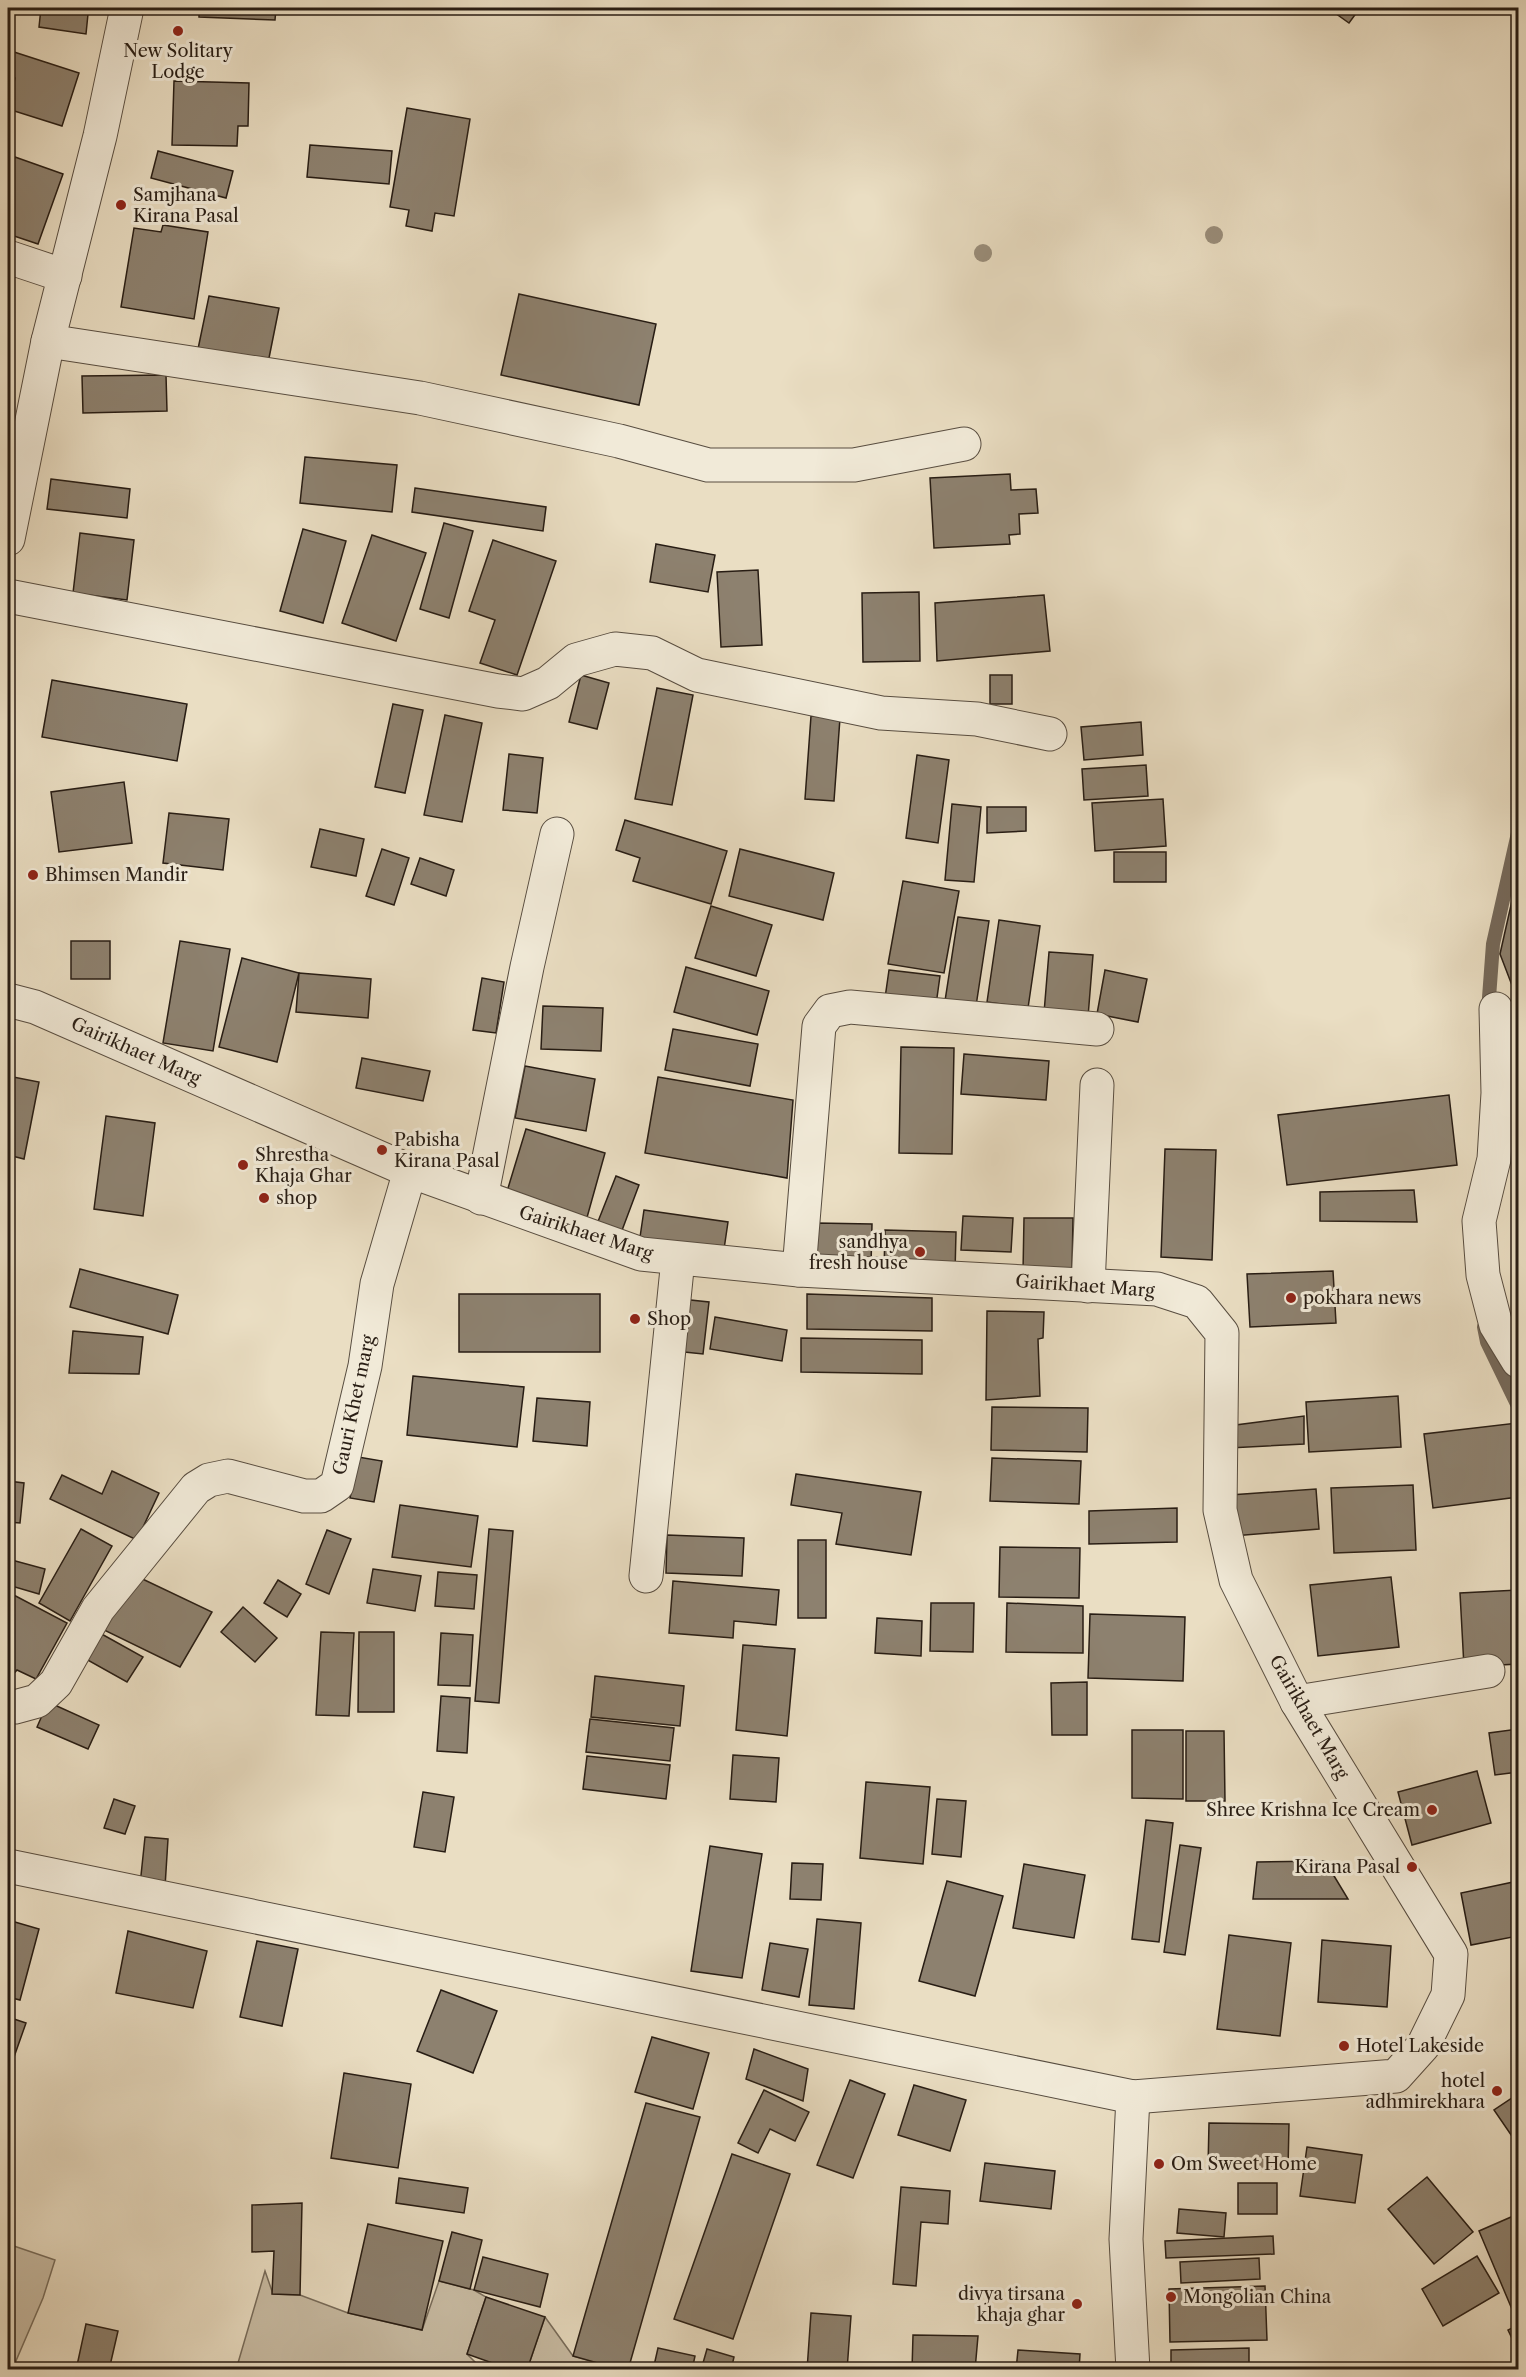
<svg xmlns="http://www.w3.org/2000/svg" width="1526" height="2377" viewBox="0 0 1526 2377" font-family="'Libre Caslon Text',serif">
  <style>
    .green { fill: #c9bda5; stroke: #786d5c; stroke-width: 1.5 }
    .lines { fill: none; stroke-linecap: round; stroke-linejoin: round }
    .stream { stroke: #75695a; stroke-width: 14 }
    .building { fill: #8d816f; stroke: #281d14; stroke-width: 1.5 }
    .service-casing { stroke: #584d40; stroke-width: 25 }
    .minor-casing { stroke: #584d40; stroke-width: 35 }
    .service { stroke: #f1ead8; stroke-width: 22 }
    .minor { stroke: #f1ead8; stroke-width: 33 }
    .tree { fill: #9a8e7b }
    .poi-dot { fill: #8f2418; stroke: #f1ead8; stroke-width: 2 }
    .labels { text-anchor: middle; stroke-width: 6; stroke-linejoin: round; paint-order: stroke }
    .poi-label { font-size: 18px; fill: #281d14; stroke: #f1ead8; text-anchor: start }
    .street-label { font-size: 18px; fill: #281d14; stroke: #f1ead8 }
  </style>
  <rect width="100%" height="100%" fill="#eadec3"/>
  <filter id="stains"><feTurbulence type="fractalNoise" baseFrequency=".00333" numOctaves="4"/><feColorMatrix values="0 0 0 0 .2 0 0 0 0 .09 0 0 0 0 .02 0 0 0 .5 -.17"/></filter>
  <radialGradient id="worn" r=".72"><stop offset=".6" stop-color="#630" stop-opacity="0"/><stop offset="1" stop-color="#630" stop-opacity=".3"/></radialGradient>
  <!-- green -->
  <g class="green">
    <path d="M8,2244L55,2260L43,2298L12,2370L8,2369Z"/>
    <path d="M265,2271L273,2294L300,2295L348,2313L422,2330L439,2281L474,2290L486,2297L467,2354L482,2369L242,2370L238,2363Z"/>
    <path d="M545,2317L573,2356L622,2369L527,2370Z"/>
  </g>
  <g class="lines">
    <!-- stream -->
    <g class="stream">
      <path d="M1488,1011L1493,944L1518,833"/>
      <path d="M1484,1327L1487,1342L1518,1406"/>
    </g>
  </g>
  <!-- building -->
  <g class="building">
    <path d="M41,8L88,14L86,34L39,27Z"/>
    <path d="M199,8H276L275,20L199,17Z"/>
    <path d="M290,8H413V13L290,10Z"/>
    <path d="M1328,8H1360L1349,23Z"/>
    <path d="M11,51L79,73L62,126L8,109L15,78L8,76V62Z"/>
    <path d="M174,81L249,83L248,126H238L237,146L172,145Z"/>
    <path d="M407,108L470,119L454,216L435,213L432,231L406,226L409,210L390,207Z"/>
    <path d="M310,145L392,151L389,184L307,177Z"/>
    <path d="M158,151L233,171L226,198L151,178Z"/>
    <path d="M15,157L63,174L38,244L8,234V178Z"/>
    <path d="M163,225L208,232L194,319L121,307L134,228L161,232Z"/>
    <path d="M519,294L656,324L639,405L501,375Z"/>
    <path d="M209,296L279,308L268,363L198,349Z"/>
    <path d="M166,375L167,411L83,413L82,376Z"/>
    <path d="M305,457L397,465L392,512L300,503Z"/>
    <path d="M1010,474L1011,490L1036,489L1038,513L1019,514L1020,534L1009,535L1010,544L934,548L930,478Z"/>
    <path d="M51,479L130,489L127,518L47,509Z"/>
    <path d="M415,488L546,507L543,531L412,512Z"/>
    <path d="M444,523L473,531L449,618L420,609Z"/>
    <path d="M303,529L346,541L323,623L280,611Z"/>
    <path d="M80,533L134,540L127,600L73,593Z"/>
    <path d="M372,535L426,553L396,641L342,623Z"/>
    <path d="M493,540L556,561L517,675L480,663L495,620L469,611Z"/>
    <path d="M656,544L715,555L708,592L650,582Z"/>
    <path d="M758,570L762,645L721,647L717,572Z"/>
    <path d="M919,592L920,661L863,662L862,593Z"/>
    <path d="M1044,595L1050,651L937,661L935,603Z"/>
    <path d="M581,675L609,683L597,729L569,722Z"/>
    <rect x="990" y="675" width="22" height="29"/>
    <path d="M52,680L187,704L177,761L42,737Z"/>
    <path d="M657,688L693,695L672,805L635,799Z"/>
    <path d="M393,704L423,710L405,793L375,787Z"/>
    <path d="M445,715L482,723L462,822L424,815Z"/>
    <path d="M811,716L840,718L834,801L805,799Z"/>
    <path d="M1141,722L1143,755L1084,760L1081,727Z"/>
    <path d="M509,754L543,758L537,813L503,810Z"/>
    <path d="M917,755L949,760L938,843L906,838Z"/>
    <path d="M1146,765L1148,796L1084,800L1082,769Z"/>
    <path d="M124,782L132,843L59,852L51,792Z"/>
    <path d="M1163,799L1166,846L1095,851L1092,803Z"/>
    <path d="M952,804L981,807L974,882L945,880Z"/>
    <path d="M987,807H1026V831L987,833Z"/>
    <path d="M169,813L229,819L223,870L163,863Z"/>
    <path d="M625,820L727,851L711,904L633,881L640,858L616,850Z"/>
    <path d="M320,829L364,839L356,876L311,867Z"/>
    <path d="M382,849L409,858L394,905L366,896Z"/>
    <path d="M740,849L834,873L823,920L729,896Z"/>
    <rect x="1114" y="852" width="52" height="30"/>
    <path d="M420,858L454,870L446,896L411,884Z"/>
    <path d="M1518,874V1001L1500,954Z"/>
    <path d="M903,881L959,891L944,973L888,964Z"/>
    <path d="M711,906L772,925L756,976L695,958Z"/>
    <path d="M958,917L989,921L976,1006L945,1001Z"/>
    <path d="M999,920L1040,926L1028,1008L987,1002Z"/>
    <rect x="71" y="941" width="39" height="38"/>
    <path d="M180,941L230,949L213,1051L163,1043Z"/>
    <path d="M1049,952L1093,955L1088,1017L1044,1013Z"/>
    <path d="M242,958L299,973L277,1062L219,1047Z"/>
    <path d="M686,967L769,991L757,1035L674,1012Z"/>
    <path d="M889,970L940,976L935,1012L884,1005Z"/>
    <path d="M1105,970L1147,979L1138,1022L1097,1014Z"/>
    <path d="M299,973L371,979L368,1018L296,1012Z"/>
    <path d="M482,978L504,982L496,1033L473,1030Z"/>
    <path d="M543,1006L603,1008L601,1051L541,1049Z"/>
    <path d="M673,1029L758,1044L750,1086L665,1070Z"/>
    <path d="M901,1047L954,1048L952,1154L899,1153Z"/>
    <path d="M964,1054L1049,1061L1046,1100L961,1094Z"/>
    <path d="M362,1058L430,1071L423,1101L356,1088Z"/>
    <path d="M525,1066L595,1079L586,1131L515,1118Z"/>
    <path d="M8,1076L39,1082L24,1159L8,1155Z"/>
    <path d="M658,1077L793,1100L787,1178L645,1153Z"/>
    <path d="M1449,1095L1457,1165L1287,1185L1278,1115Z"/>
    <path d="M106,1116L155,1123L143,1216L94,1209Z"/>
    <path d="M526,1129L605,1153L586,1221L505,1198Z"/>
    <path d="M1165,1149L1216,1150L1212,1260L1161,1257Z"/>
    <path d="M616,1176L639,1185L621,1233L597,1224Z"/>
    <path d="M1414,1190L1417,1222L1320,1221V1192Z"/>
    <path d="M644,1210L728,1222L723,1256L639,1244Z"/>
    <path d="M963,1216L1013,1218L1011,1252L961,1250Z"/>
    <path d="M1024,1218H1073L1072,1272H1023Z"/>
    <path d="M816,1223L872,1224L871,1266H815Z"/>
    <path d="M885,1230L956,1232L955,1273L884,1272Z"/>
    <path d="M80,1269L178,1295L168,1334L70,1307Z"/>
    <path d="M1333,1271L1336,1323L1250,1327L1247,1274Z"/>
    <rect x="459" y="1294" width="141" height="58"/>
    <path d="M807,1294L932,1298V1331L807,1329Z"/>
    <path d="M681,1299L709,1302L703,1354L675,1351Z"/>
    <path d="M987,1311L1044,1312L1043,1338L1038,1339L1040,1396L986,1400Z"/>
    <path d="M715,1317L787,1330L782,1361L710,1349Z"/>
    <path d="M73,1331L143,1337L139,1374L69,1373Z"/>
    <path d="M801,1338L922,1340V1374L801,1372Z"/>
    <path d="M413,1376L524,1387L517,1447L407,1435Z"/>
    <path d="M1398,1396L1401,1447L1309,1452L1306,1402Z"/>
    <path d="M537,1398L590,1402L587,1446L533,1441Z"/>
    <path d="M992,1407L1088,1408L1087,1452L991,1450Z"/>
    <path d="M1304,1416V1444L1229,1448L1228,1426Z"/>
    <path d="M1517,1423L1518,1497L1433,1508L1424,1434Z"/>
    <path d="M358,1457L382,1461L374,1502L350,1498Z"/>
    <path d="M992,1458L1081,1461L1079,1504L990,1501Z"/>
    <path d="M112,1471L159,1493L137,1540L50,1499L62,1475L102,1494Z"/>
    <path d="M796,1474L921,1492L911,1555L836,1544L842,1513L791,1505Z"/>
    <path d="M8,1481L24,1483L20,1523L8,1522Z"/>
    <path d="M1413,1485L1416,1550L1334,1553L1331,1488Z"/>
    <path d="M1316,1489L1319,1529L1233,1536L1230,1495Z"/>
    <path d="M400,1505L478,1516L471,1567L392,1557Z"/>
    <path d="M1177,1508V1542L1089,1544V1511Z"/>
    <path d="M81,1529L112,1546L70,1621L39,1603Z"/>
    <path d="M489,1529L513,1531L499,1703L475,1701Z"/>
    <path d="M327,1530L351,1539L329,1594L306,1584Z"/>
    <path d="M667,1535L744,1538L742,1576L666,1573Z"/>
    <rect x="798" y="1540" width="28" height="78"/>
    <path d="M1000,1547L1080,1548L1079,1598L999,1597Z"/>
    <path d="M8,1559L45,1569L39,1594L8,1585Z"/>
    <path d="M373,1569L421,1576L415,1611L367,1603Z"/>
    <path d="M438,1572L477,1575L474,1609L435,1606Z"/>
    <path d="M132,1574L212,1612L180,1667L104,1630Z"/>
    <path d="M1391,1577L1399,1647L1318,1656L1310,1585Z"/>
    <path d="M278,1580L301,1594L287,1617L264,1603Z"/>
    <path d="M673,1581L779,1590L776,1625L734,1621L733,1638L669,1633Z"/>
    <path d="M1518,1590V1664L1464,1667L1460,1593Z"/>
    <path d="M8,1592L67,1623L36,1679L17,1670L8,1680Z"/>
    <path d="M931,1603H974L973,1652L930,1651Z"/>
    <path d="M1007,1603L1083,1606V1653L1006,1652Z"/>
    <path d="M243,1607L277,1638L255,1662L221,1632Z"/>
    <path d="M1090,1614L1185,1617L1183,1681L1088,1678Z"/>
    <path d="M877,1618L922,1621L921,1656L875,1653Z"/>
    <path d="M98,1632L143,1657L127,1682L84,1658Z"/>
    <path d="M321,1632L354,1633L349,1716L316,1715Z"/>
    <path d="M359,1632H394V1712H358Z"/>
    <path d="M441,1633L473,1635L470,1686L438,1685Z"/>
    <path d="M743,1645L795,1649L787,1736L736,1730Z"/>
    <path d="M595,1676L684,1686L680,1726L591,1717Z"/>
    <path d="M1087,1682V1735H1052L1051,1683Z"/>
    <path d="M441,1696L470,1698L467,1753L437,1751Z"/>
    <path d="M48,1702L99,1725L88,1749L37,1727Z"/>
    <path d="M590,1719L674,1728L670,1761L586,1752Z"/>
    <path d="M1518,1729V1772L1495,1775L1489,1733Z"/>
    <path d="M1132,1730H1183V1799L1132,1798Z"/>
    <path d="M1186,1731H1224L1225,1801H1186Z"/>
    <path d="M733,1755L779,1758L776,1802L730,1799Z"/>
    <path d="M587,1756L670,1765L666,1799L583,1789Z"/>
    <path d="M1477,1771L1491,1823L1412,1845L1398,1792Z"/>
    <path d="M866,1782L930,1787L923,1864L860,1858Z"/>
    <path d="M423,1792L454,1797L445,1852L414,1847Z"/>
    <path d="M114,1799L135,1806L125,1834L104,1828Z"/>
    <path d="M937,1799L966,1801L961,1857L932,1854Z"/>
    <path d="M1146,1820L1173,1823L1159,1942L1132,1939Z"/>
    <path d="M145,1837L168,1839L165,1887L140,1885Z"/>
    <path d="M1180,1845L1201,1848L1185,1955L1164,1952Z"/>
    <path d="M710,1846L762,1854L742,1978L691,1971Z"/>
    <path d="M1325,1861L1348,1899H1253L1257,1862Z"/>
    <path d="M792,1863L823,1864L821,1900L790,1899Z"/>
    <path d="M1024,1864L1085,1875L1074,1938L1013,1928Z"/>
    <path d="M947,1881L1003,1896L975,1996L919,1981Z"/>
    <path d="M1518,1881V1936L1471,1945L1461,1893Z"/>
    <path d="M817,1919L861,1923L854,2009L809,2005Z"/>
    <path d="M8,1920L39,1929L20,2000L8,1997Z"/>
    <path d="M128,1931L207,1951L193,2008L116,1993Z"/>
    <path d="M1229,1935L1291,1943L1280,2036L1217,2029Z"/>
    <path d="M1322,1940L1391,1946L1387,2007L1318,2002Z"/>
    <path d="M257,1941L298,1949L282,2026L240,2017Z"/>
    <path d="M770,1943L808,1949L799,1997L762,1990Z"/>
    <path d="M441,1990L497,2011L473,2073L417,2051Z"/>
    <path d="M8,2017L26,2023L8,2074Z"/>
    <path d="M652,2037L709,2053L693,2109L635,2092Z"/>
    <path d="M754,2049L808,2069L803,2101L746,2079Z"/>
    <path d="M344,2073L411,2084L398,2168L331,2158Z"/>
    <path d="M850,2080L885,2094L853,2178L817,2165Z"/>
    <path d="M914,2085L966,2100L950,2151L898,2135Z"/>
    <path d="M764,2090L809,2112L795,2141L770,2129L758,2153L738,2143Z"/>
    <path d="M1518,2094V2145L1494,2110Z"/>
    <path d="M646,2103L700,2117L628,2370H622L573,2356Z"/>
    <path d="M1209,2123L1289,2124L1288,2169L1208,2168Z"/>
    <path d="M1307,2147L1362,2155L1355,2203L1300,2196Z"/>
    <path d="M732,2154L790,2174L733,2339L674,2319Z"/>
    <path d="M985,2163L1055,2171L1051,2209L980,2201Z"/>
    <path d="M1427,2177L1473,2232L1434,2264L1388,2209Z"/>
    <path d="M399,2178L468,2188L464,2213L396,2203Z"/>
    <rect x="1238" y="2183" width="39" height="31"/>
    <path d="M901,2187L950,2191L948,2224L921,2222L916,2286L893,2284Z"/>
    <path d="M302,2203L300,2295L272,2294L274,2251L252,2252V2205Z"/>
    <path d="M1179,2209L1226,2213L1224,2237L1177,2233Z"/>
    <path d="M1518,2214V2312L1514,2314L1479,2231Z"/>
    <path d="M368,2224L443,2241L422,2330L348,2313Z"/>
    <path d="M452,2232L482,2240L470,2289L439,2281Z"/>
    <path d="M1273,2236L1274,2254L1166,2258L1165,2241Z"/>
    <path d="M1477,2256L1499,2293L1443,2326L1422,2289Z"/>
    <path d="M483,2257L548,2274L540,2307L474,2290Z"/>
    <path d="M1259,2258L1260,2279L1181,2283L1180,2262Z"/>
    <path d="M1265,2286L1267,2340L1170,2342L1169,2289Z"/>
    <path d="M486,2297L545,2317L527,2370H512L467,2354Z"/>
    <path d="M811,2313L851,2316L847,2370H807Z"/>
    <path d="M86,2324L118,2331L109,2370H76Z"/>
    <path d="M1518,2325V2351L1508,2330Z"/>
    <path d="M913,2335L978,2336L975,2370H912Z"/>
    <path d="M658,2348L695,2356L692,2370H653Z"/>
    <path d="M1249,2348V2370H1171V2350Z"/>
    <path d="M707,2349L734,2357L731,2370H701Z"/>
    <path d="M1018,2350L1080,2354L1079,2370H1016Z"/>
  </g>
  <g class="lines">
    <!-- service casing -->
    <g class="service-casing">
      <path id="service" d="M1495,1137L1518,1141"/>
    </g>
    <!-- minor casing -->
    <g class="minor-casing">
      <g id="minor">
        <path d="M8,257L65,276"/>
        <path d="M48,341L420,398L619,441L708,465H854L964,444"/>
        <path d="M8,539L48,341L100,136L127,8"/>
        <path d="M8,596L498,691L523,694L548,683L576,660L615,649L652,653L697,675L881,713L977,719L1050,734"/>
        <path d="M8,1000L35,1007L410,1171L641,1254L799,1270L1157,1289L1197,1302L1222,1333L1220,1510L1236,1580L1297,1702L1451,1954L1448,1995L1423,2046L1396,2076L1133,2097L8,1866"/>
        <path d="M1496,1009L1498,1093L1494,1159L1479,1221L1483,1275L1496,1325L1518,1361"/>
        <path d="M481,1198L527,967L557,834"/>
        <path d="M799,1270L819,1026L830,1011L850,1007L1097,1029"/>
        <path d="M1088,1286L1097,1085"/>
        <path d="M646,1576L678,1259"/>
        <path d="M1297,1702L1488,1671"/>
        <path d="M8,1706L15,1707L37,1701L56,1683L98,1609L196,1488L209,1480L228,1476L304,1496H321L337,1485L365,1366L377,1284L410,1171"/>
        <path d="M1133,2097L1126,2239L1133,2370"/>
      </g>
    </g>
    <!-- service -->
    <use href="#service" class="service"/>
    <!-- minor -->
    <use href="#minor" class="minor"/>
  </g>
  <!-- trees -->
  <g class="tree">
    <circle cx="1214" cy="235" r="9"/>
    <circle cx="983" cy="253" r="9"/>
  </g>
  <!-- markers -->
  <g class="poi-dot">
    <circle cx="178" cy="31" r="6"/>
    <circle cx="121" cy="205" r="6"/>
    <circle cx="33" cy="875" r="6"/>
    <circle cx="382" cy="1150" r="6"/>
    <circle cx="243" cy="1165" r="6"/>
    <circle cx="264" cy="1198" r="6"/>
    <circle cx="920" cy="1252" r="6"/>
    <circle cx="1291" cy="1298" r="6"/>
    <circle cx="635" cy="1319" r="6"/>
    <circle cx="1432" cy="1810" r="6"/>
    <circle cx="1412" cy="1867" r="6"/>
    <circle cx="1344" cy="2046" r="6"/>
    <circle cx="1497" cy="2091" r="6"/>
    <circle cx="1159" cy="2164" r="6"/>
    <circle cx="1171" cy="2297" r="6"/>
    <circle cx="1077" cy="2304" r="6"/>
  </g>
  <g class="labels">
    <!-- poi labels -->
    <g class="poi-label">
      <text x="178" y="57" text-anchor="middle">New Solitary<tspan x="178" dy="21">Lodge</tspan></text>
      <text x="133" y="201">Samjhana<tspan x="133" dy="21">Kirana Pasal</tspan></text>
      <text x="45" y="881">Bhimsen Mandir</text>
      <text x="394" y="1146">Pabisha<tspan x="394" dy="21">Kirana Pasal</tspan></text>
      <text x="255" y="1161">Shrestha<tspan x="255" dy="21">Khaja Ghar</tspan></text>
      <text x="276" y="1204">shop</text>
      <text x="908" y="1248" text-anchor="end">sandhya<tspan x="908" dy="21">fresh house</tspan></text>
      <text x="1303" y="1304">pokhara news</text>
      <text x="647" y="1325">Shop</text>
      <text x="1420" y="1816" text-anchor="end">Shree Krishna Ice Cream</text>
      <text x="1400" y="1873" text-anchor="end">Kirana Pasal</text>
      <text x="1356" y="2052">Hotel Lakeside</text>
      <text x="1485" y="2087" text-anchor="end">hotel<tspan x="1485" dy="21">adhmirekhara</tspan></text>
      <text x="1171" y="2170">Om Sweet Home</text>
      <text x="1065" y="2300" text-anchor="end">divya tirsana<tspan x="1065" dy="21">khaja ghar</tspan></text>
      <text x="1183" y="2303">Mongolian China</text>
    </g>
    <!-- street labels -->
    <g class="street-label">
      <text transform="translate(136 1051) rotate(24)" y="6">Gairikhaet Marg</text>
      <text transform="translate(586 1233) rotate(18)" y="6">Gairikhaet Marg</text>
      <text transform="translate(1085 1286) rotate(4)" y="6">Gairikhaet Marg</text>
      <text transform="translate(354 1405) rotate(-78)" y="6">Gauri Khet marg</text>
      <text transform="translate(1309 1717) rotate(60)" y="6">Gairikhaet Marg</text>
    </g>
  </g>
  <!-- margin -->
  <rect width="1526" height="2377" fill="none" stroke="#eadec3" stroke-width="30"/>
  <rect x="9" y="9" width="1508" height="2359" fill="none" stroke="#281d14" stroke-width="3"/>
  <rect x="15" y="15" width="1496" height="2347" fill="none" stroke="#281d14" stroke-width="1.5"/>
  <rect width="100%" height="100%" filter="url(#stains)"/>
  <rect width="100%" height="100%" fill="url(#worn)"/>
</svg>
